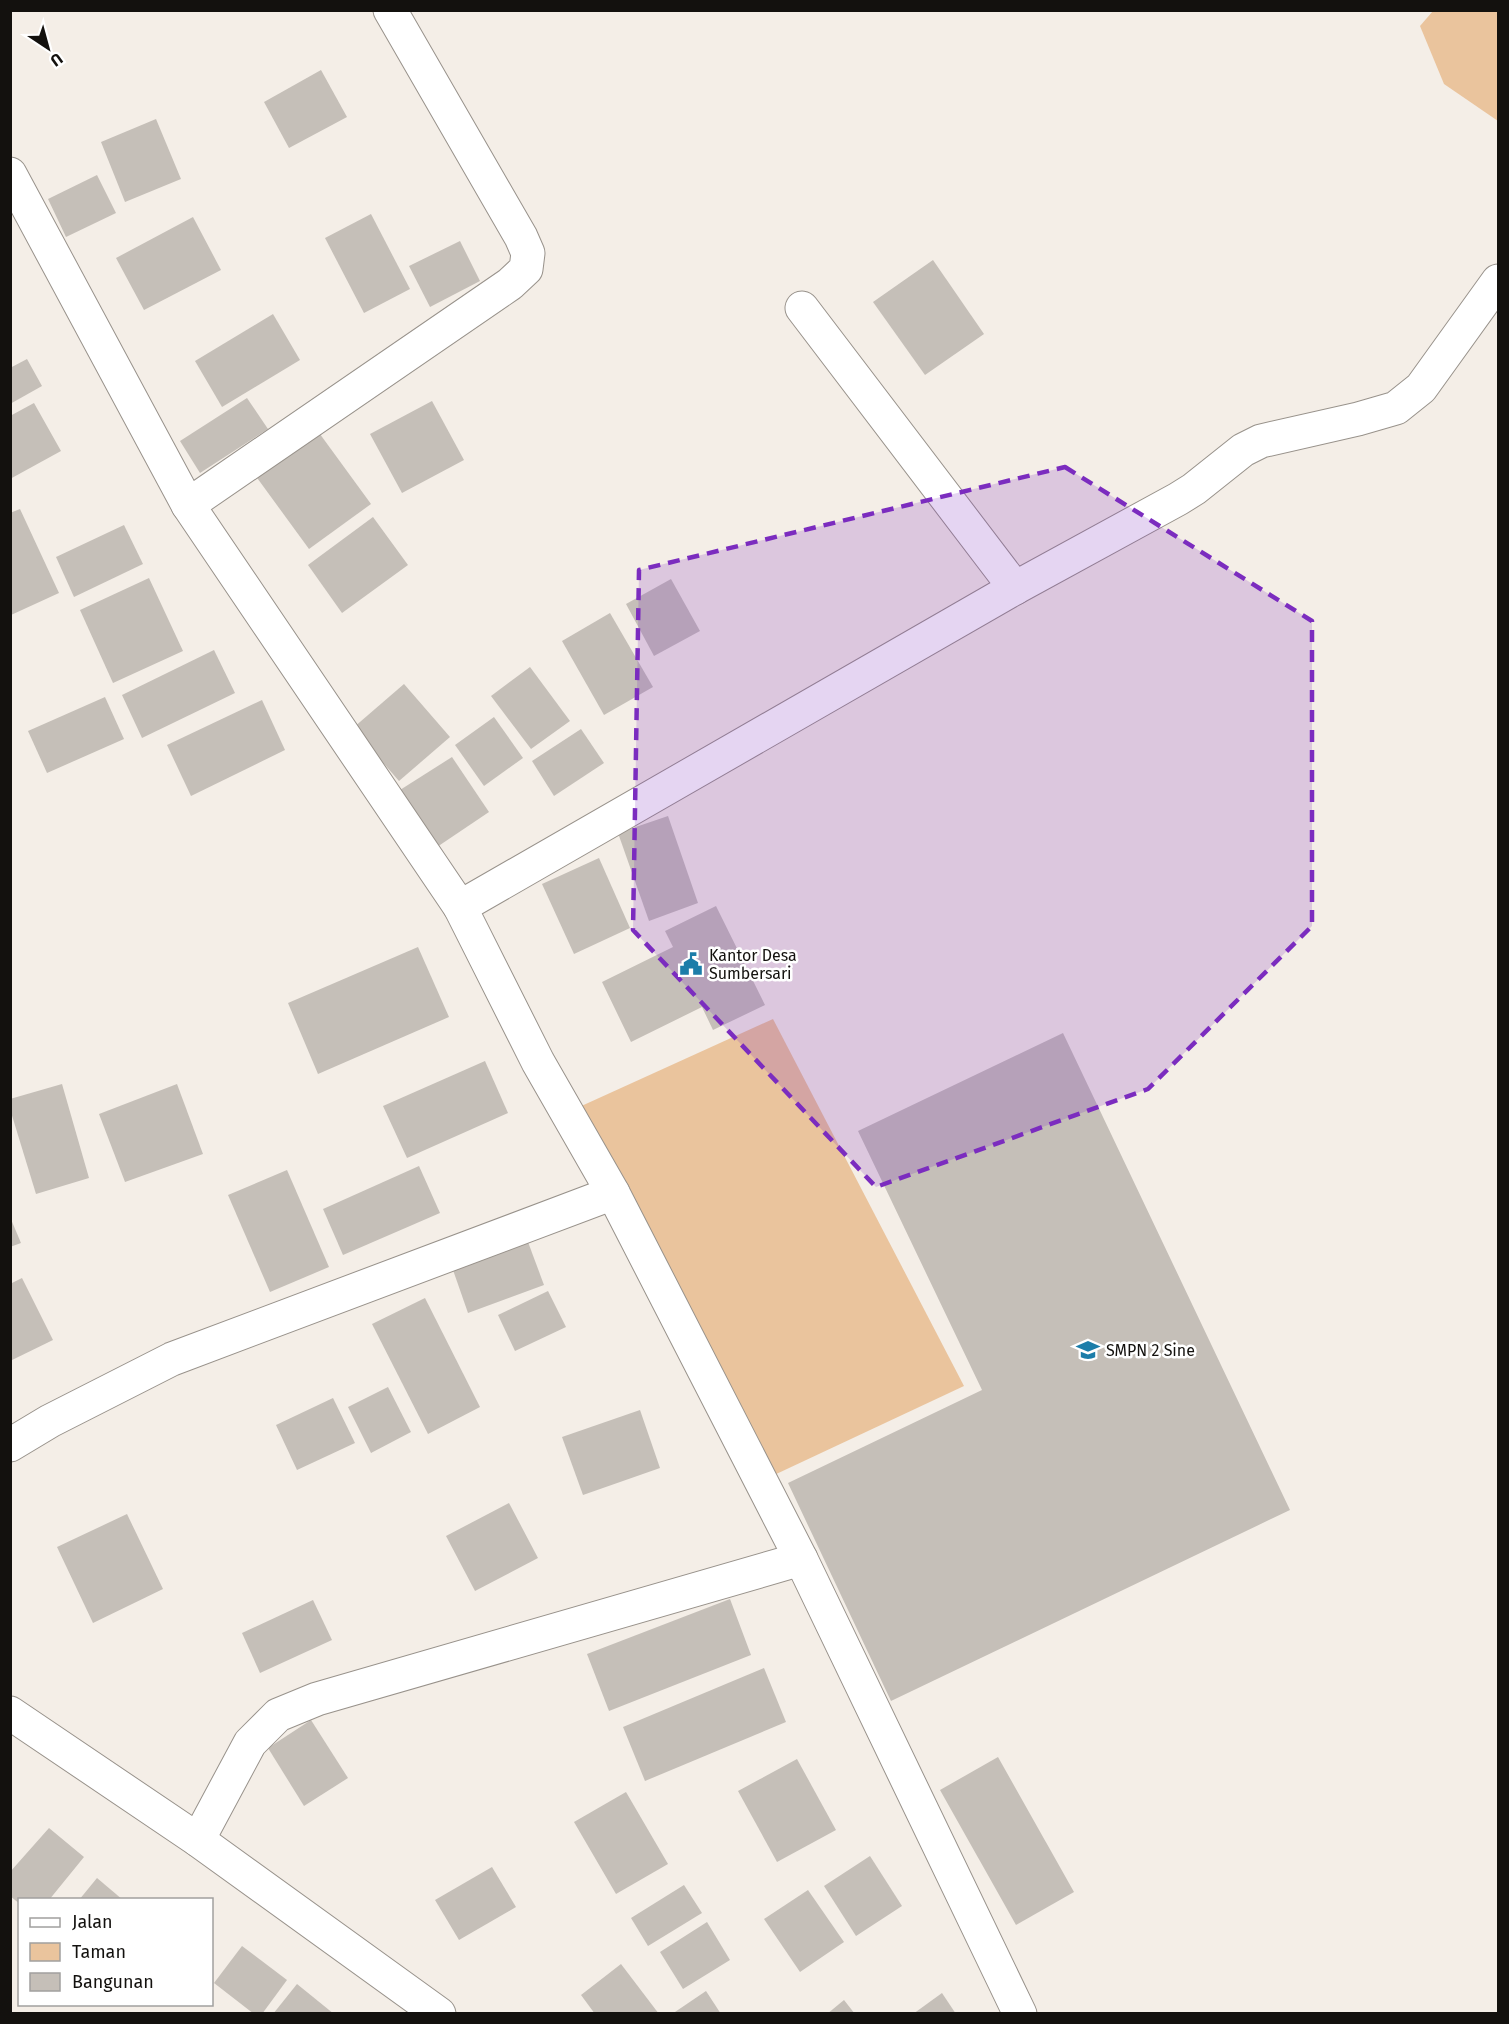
<svg xmlns="http://www.w3.org/2000/svg" width="1509" height="2024" viewBox="0 0 1509 2024" font-family="'Fira Sans',sans-serif">
  <style>
    .green { fill: #eac49d }
    .building { fill: #c5bfb8 }
    .lines { fill: none; stroke-linecap: round; stroke-linejoin: round }
    .minor-casing { stroke: #98928b; stroke-width: 35 }
    .minor { stroke: #fff; stroke-width: 33 }
    .marked { fill: #7b2cbf; fill-opacity: 0.2; stroke: #7b2cbf; stroke-width: 4.5; stroke-dasharray: 12 8; stroke-linejoin: round }
    .labels { text-anchor: middle; stroke-width: 5; stroke-linejoin: round; paint-order: stroke }
    .poi-label { font-size: 16px; fill: #13110e; stroke: #fff; text-anchor: start }
  </style>
  <rect width="100%" height="100%" fill="#f4eee7"/>
  <!-- green -->
  <g class="green">
    <path d="M1433,11H1498V121L1444,84L1420,26Z"/>
    <path d="M773,1019L964,1386L772,1476L577,1108Z"/>
  </g>
  <!-- building -->
  <g class="building">
    <path d="M321,70L347,117L289,148L264,102Z"/>
    <path d="M156,119L181,179L125,202L101,142Z"/>
    <path d="M97,175L116,213L66,237L48,199Z"/>
    <path d="M371,214L410,289L364,313L325,238Z"/>
    <path d="M193,217L221,270L144,310L116,258Z"/>
    <path d="M460,241L480,281L430,307L409,266Z"/>
    <path d="M933,260L984,334L925,375L873,302Z"/>
    <path d="M273,314L300,360L222,407L195,361Z"/>
    <path d="M27,359L42,386L10,404V368Z"/>
    <path d="M247,398L268,429L200,473L180,441Z"/>
    <path d="M432,401L464,460L402,493L370,434Z"/>
    <path d="M34,403L61,451L10,479V416Z"/>
    <path d="M317,430L371,504L309,549L255,475Z"/>
    <path d="M20,509L59,593L11,615L10,513Z"/>
    <path d="M373,517L408,565L342,613L308,565Z"/>
    <path d="M124,525L143,564L74,597L56,557Z"/>
    <path d="M149,578L183,651L113,683L80,610Z"/>
    <path d="M671,579L700,631L654,656L626,604Z"/>
    <path d="M610,613L653,687L604,715L562,641Z"/>
    <path d="M214,650L235,693L142,738L122,695Z"/>
    <path d="M530,667L570,721L531,749L491,696Z"/>
    <path d="M404,684L450,737L399,781L353,728Z"/>
    <path d="M105,697L124,739L47,773L28,731Z"/>
    <path d="M262,700L285,750L191,796L167,745Z"/>
    <path d="M494,717L523,758L484,786L455,745Z"/>
    <path d="M581,729L604,763L554,796L532,761Z"/>
    <path d="M452,757L489,812L437,847L400,790Z"/>
    <path d="M668,816L698,903L649,921L618,833Z"/>
    <path d="M599,858L630,928L574,954L542,884Z"/>
    <path d="M716,906L765,1005L713,1030L702,1007L631,1042L602,982L673,947L665,931Z"/>
    <path d="M418,947L449,1017L318,1074L288,1003Z"/>
    <path d="M1063,1033L1290,1510L891,1701L788,1483L982,1390L858,1131Z"/>
    <path d="M485,1061L508,1113L407,1158L383,1106Z"/>
    <path d="M62,1084L89,1178L36,1194L10,1109V1099Z"/>
    <path d="M177,1084L203,1154L125,1182L99,1114Z"/>
    <path d="M419,1166L440,1213L343,1255L323,1209Z"/>
    <path d="M287,1170L329,1267L270,1292L228,1195Z"/>
    <path d="M10,1217L21,1243L10,1247Z"/>
    <path d="M528,1242L544,1285L468,1313L453,1270Z"/>
    <path d="M22,1278L53,1340L10,1361V1284Z"/>
    <path d="M548,1291L566,1327L515,1351L498,1315Z"/>
    <path d="M425,1298L480,1407L428,1434L372,1324Z"/>
    <path d="M388,1387L411,1432L371,1453L348,1407Z"/>
    <path d="M333,1398L355,1443L297,1470L276,1425Z"/>
    <path d="M640,1410L660,1468L583,1495L562,1437Z"/>
    <path d="M509,1503L538,1558L475,1591L446,1536Z"/>
    <path d="M127,1514L163,1589L93,1623L57,1547Z"/>
    <path d="M730,1599L751,1655L609,1711L587,1654Z"/>
    <path d="M313,1600L332,1640L260,1673L242,1633Z"/>
    <path d="M764,1668L786,1722L645,1781L623,1727Z"/>
    <path d="M311,1720L348,1778L304,1806L268,1748Z"/>
    <path d="M998,1757L1074,1892L1016,1925L940,1790Z"/>
    <path d="M797,1759L836,1830L777,1862L738,1791Z"/>
    <path d="M626,1792L668,1864L616,1894L574,1822Z"/>
    <path d="M49,1828L84,1857L49,1900H20V1904L10,1896V1872Z"/>
    <path d="M870,1856L902,1906L856,1936L824,1886Z"/>
    <path d="M492,1867L516,1907L459,1940L435,1900Z"/>
    <path d="M97,1878L123,1900H79Z"/>
    <path d="M684,1885L702,1913L648,1946L631,1918Z"/>
    <path d="M808,1890L844,1942L800,1972L764,1919Z"/>
    <path d="M707,1922L730,1960L683,1989L660,1952Z"/>
    <path d="M242,1946L287,1980L262,2014H254L214,1983Z"/>
    <path d="M621,1964L659,2014H595L581,1995Z"/>
    <path d="M297,1984L334,2014H273Z"/>
    <path d="M706,1991L721,2014H672Z"/>
    <path d="M942,1993L956,2014H913Z"/>
    <path d="M844,2000L855,2014H827Z"/>
  </g>
  <g class="lines">
    <!-- minor casing -->
    <g class="minor-casing">
      <g id="minor">
        <path d="M10,174L188,505L460,907L538,1062L613,1193L801,1559L1020,2014"/>
        <path d="M802,308L1015,588"/>
        <path d="M188,505L510,284L526,269L528,253L521,237L390,10"/>
        <path d="M460,907L1015,588L1178,499L1194,489L1243,450L1261,441L1358,419L1396,408L1421,388L1498,281"/>
        <path d="M10,1445L50,1421L172,1359L613,1193"/>
        <path d="M10,1713L198,1840L439,2014"/>
        <path d="M198,1840L250,1743L278,1715L317,1699L801,1559"/>
      </g>
    </g>
    <!-- minor -->
    <use href="#minor" class="minor"/>
  </g>
  <!-- marked area -->
  <path class="marked" d="M1065,467L1312,621V926L1148,1089L876,1187L633,930L639,570Z"/>
  <!-- icons -->
  <defs>
    <g id="civic-bare" transform="scale(1.8)"><path d="M-.6-6.5H3V-4.5H.6V-3L4-1V1h2V6H-6V1h2V-1L-.6-3ZM-1.2 2.5V6h2.4V2.5Z" fill="#1c7da9" stroke="#fff" stroke-width="2.5" paint-order="stroke"/></g>
    <g id="school-bare" transform="scale(1.8)"><path d="M0-5L7-2L0 1L-7-2ZM-4 1L0 2.5L4 1V4Q0 6-4 4Z" fill="#1c7da9" stroke="#fff" stroke-width="2.5" paint-order="stroke"/></g>
  </defs>
  <g fill-rule="evenodd">
    <use href="#civic-bare" x="691" y="964"/>
    <use href="#school-bare" x="1088" y="1350"/>
  </g>
  <g class="labels">
    <!-- poi labels -->
    <g class="poi-label">
      <text x="709" y="961">Kantor Desa<tspan x="709" dy="18">Sumbersari</tspan></text>
      <text x="1106" y="1356">SMPN 2 Sine</text>
    </g>
  </g>
  <!-- border -->
  <rect width="1509" height="2024" fill="none" stroke="#13110e" stroke-width="24"/>
  <!-- legend -->
  <rect x="18" y="1898" width="195" height="108" fill="#ffffff" stroke="#a1a09f" stroke-width="1.5"/>
  <rect x="30" y="1918" width="30" height="9" fill="#ffffff" stroke="#a1a09f" stroke-width="1.5"/>
  <text x="72" y="1928" font-size="18" fill="#13110e">Jalan</text>
  <rect x="30" y="1943" width="30" height="18" fill="#eac49d" stroke="#a1a09f" stroke-width="1.5"/>
  <text x="72" y="1958" font-size="18" fill="#13110e">Taman</text>
  <rect x="30" y="1973" width="30" height="18" fill="#c5bfb8" stroke="#a1a09f" stroke-width="1.5"/>
  <text x="72" y="1988" font-size="18" fill="#13110e">Bangunan</text>
  <!-- north arrow -->
  <g transform="translate(48 48) rotate(144)" stroke="#ffffff" stroke-width="4.5" paint-order="stroke">
  <path d="M0-4.5L10 22L0 15L-10 22Z" fill="#13110e"/>
  <text y="-9" font-size="16" font-weight="bold" text-anchor="middle" fill="#13110e">U</text>
  </g>
</svg>
